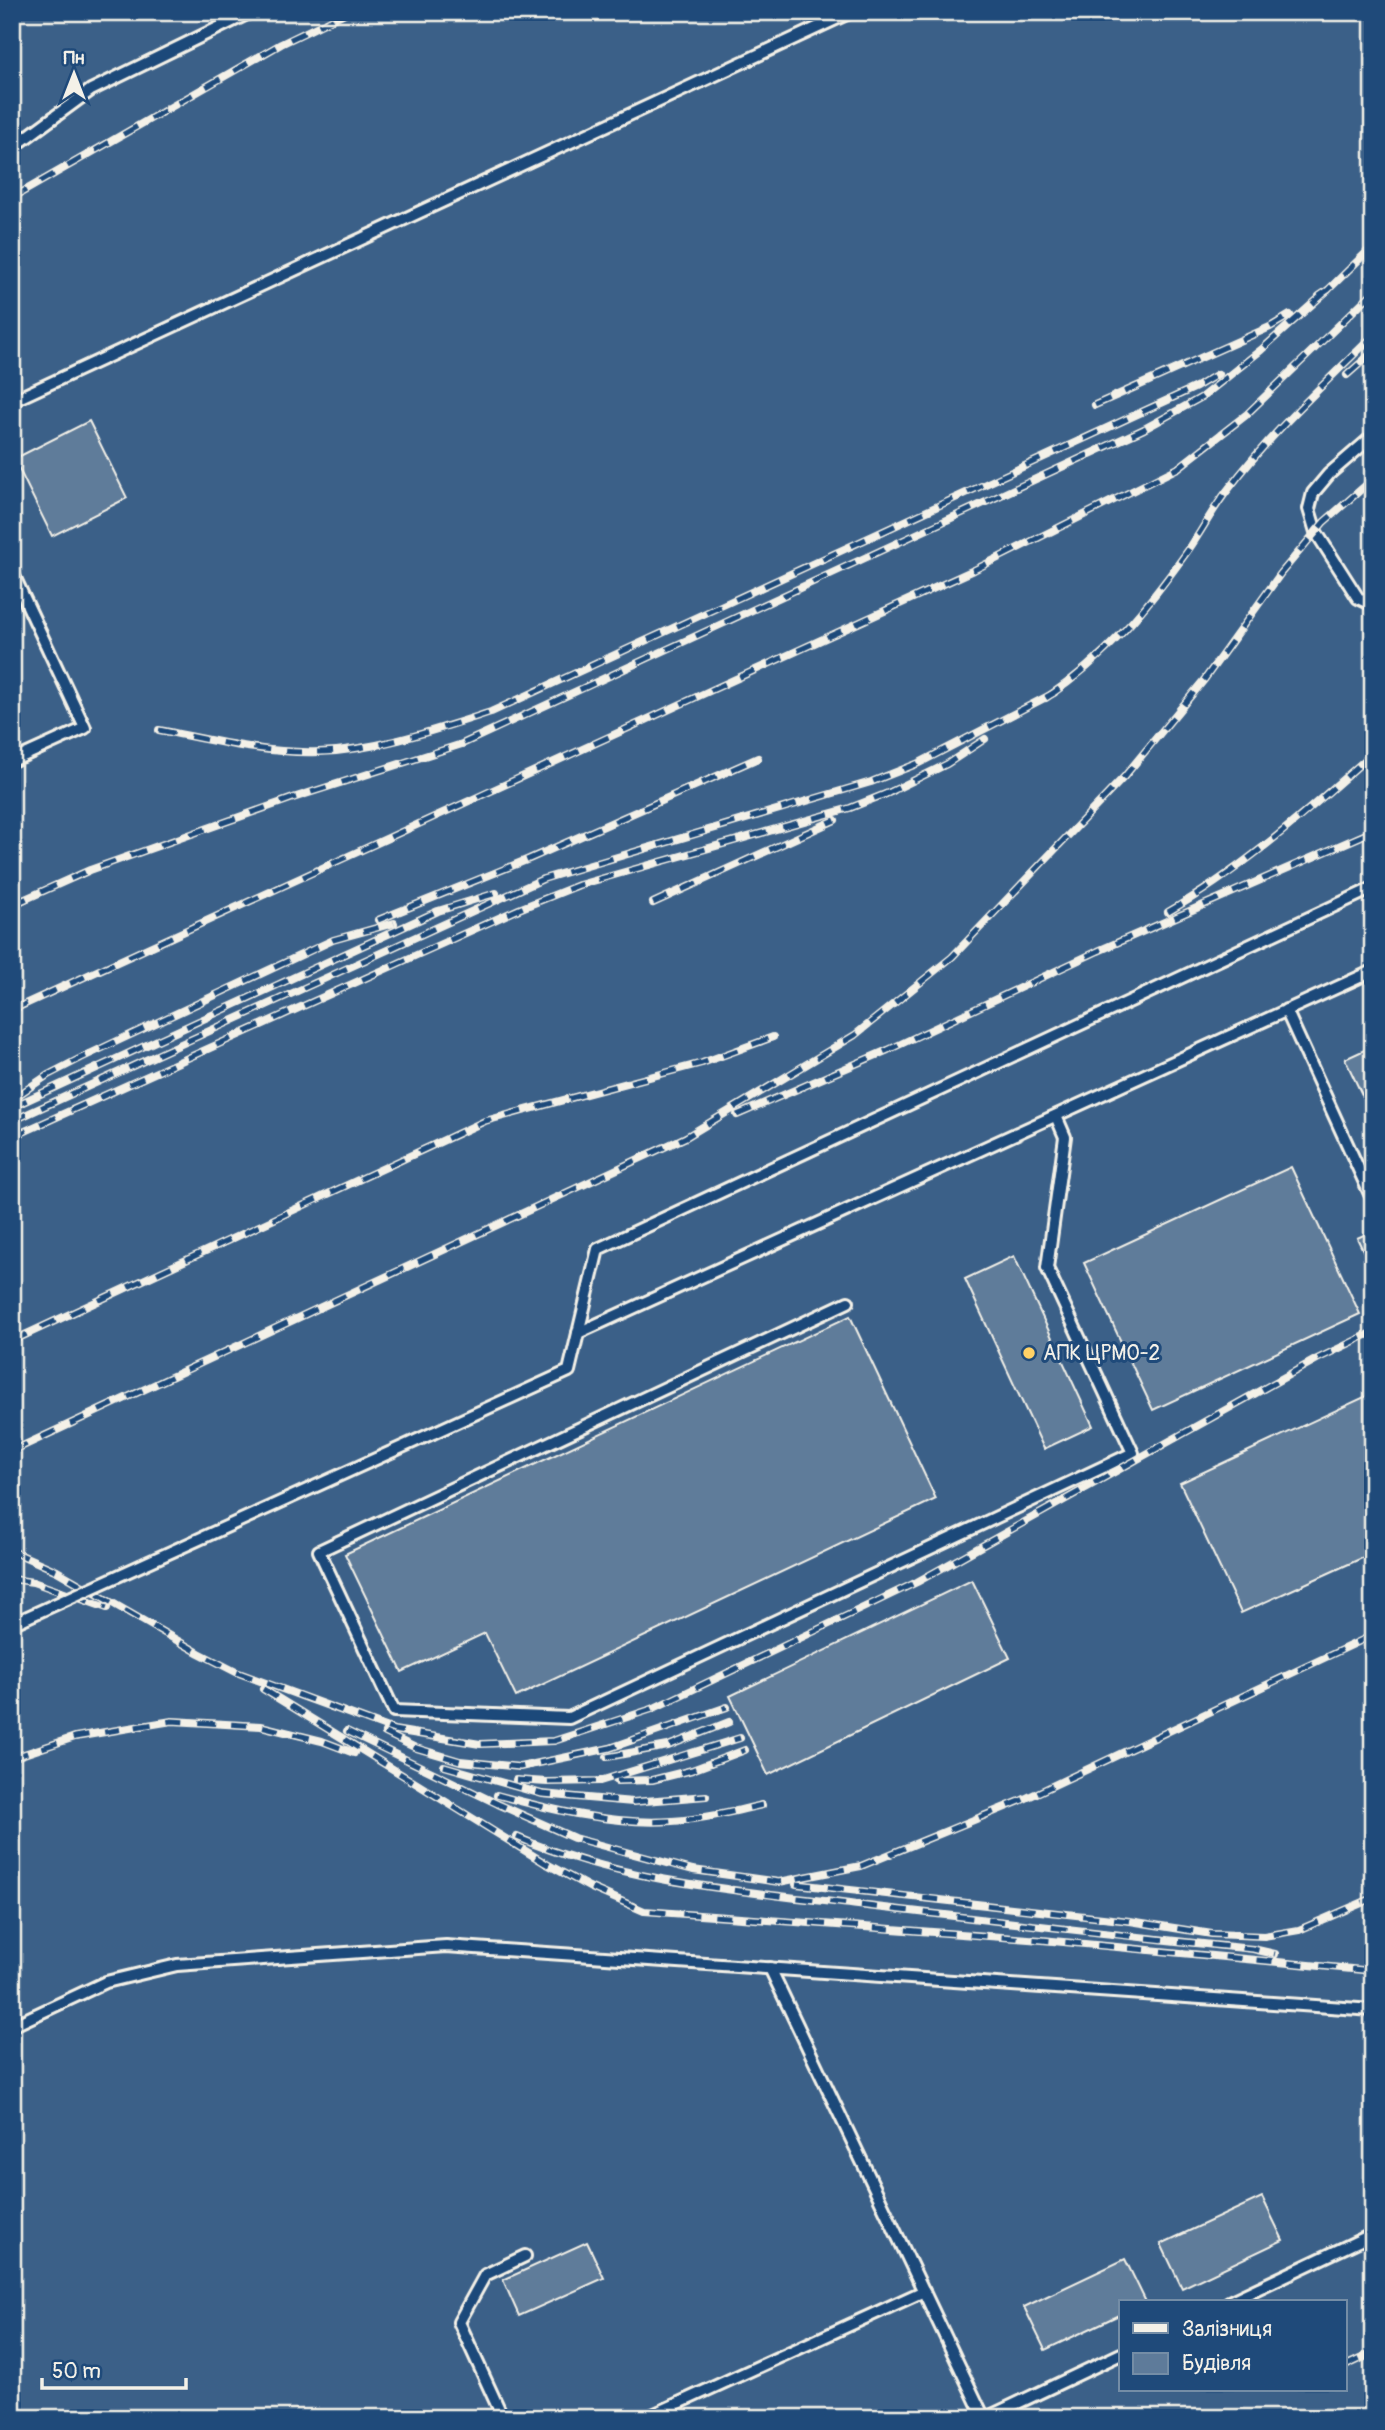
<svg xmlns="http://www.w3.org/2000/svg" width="1385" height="2430" viewBox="0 0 1385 2430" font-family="Pangolin,sans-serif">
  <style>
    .built { fill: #3b6088; fill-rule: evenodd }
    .building { fill: #5e7b9a; stroke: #f4f1e8; stroke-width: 2 }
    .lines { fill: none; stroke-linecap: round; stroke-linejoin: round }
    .service-casing { stroke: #f4f1e8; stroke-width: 16 }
    .service { stroke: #1f4a7a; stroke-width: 10 }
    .rail-casing { stroke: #f4f1e8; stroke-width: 8 }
    .rail { stroke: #1f4a7a; stroke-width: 5; stroke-dasharray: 16; stroke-linecap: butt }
    .service-bridge-casing { stroke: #f4f1e8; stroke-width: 16; stroke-linecap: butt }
    .service-bridge { stroke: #1f4a7a; stroke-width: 10 }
    .poi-dot { fill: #ffd166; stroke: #1f4a7a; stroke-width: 2.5 }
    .labels { text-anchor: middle; stroke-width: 6; stroke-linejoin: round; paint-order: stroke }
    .poi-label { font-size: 21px; fill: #f4f1e8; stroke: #1f4a7a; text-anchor: start }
  </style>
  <rect width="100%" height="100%" fill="#2c5481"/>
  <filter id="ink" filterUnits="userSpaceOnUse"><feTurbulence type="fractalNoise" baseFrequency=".0143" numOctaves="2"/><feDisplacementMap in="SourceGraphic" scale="14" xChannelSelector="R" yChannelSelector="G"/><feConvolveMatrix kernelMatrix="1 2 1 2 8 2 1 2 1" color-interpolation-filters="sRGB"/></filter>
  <g filter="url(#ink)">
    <!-- built -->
    <path class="built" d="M12,12H1373V2418H12ZM1121,2302H1345V2390H1121Z"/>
    <!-- building -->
    <g class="building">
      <path d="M89,421L127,498L52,536L14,459Z"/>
      <path d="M1373,1046V1118L1345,1059Z"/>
      <path d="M1291,1167L1360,1314L1153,1410L1084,1263Z"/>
      <path d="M1373,1231V1271L1357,1238Z"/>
      <path d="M1014,1256L1093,1426L1044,1449L965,1279Z"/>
      <path d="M850,1316L936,1499L516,1697L485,1633L402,1672L345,1554Z"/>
      <path d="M1373,1393V1553L1241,1613L1180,1483Z"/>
      <path d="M972,1580L1010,1658L768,1775L730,1696Z"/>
      <path d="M1262,2197L1283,2240L1182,2288L1161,2244Z"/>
      <path d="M587,2242L604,2278L519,2316L503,2280Z"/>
      <path d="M1125,2259L1146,2302H1121V2314L1045,2350L1024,2307Z"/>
    </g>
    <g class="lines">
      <!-- service casing -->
      <g class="service-casing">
        <g id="service">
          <path d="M12,148L91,90L251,12"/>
          <path d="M12,401L851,12"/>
          <path d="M1373,436L1329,474L1313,493L1309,509L1316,532L1358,598L1373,605"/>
          <path d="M12,572L85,728L12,761"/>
          <path d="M1286,1010L1370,1194L1373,1192"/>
          <path d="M848,1302L319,1551L394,1711L569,1718L1133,1453L1047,1268L1065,1137L1056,1116"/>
          <path d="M578,1333L1373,971"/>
          <path d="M433,1433L569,1371L598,1249L1373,888"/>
          <path d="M770,1968L984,2418"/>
          <path d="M12,2026L106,1982L177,1965L446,1946L1373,2010"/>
          <path d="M1229,2302L1373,2234"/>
          <path d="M503,2418L459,2322L485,2275L525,2256"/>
          <path d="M646,2418L924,2291"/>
          <path d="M986,2418L1121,2354"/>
        </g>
      </g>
      <!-- service -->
      <use href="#service" class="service"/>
      <!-- rail casing -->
      <g class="rail-casing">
        <g id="rail">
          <path d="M12,198L281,44L347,12"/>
          <path d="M1319,296L1328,290L1373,246"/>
          <path d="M1347,375L1373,352"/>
          <path d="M1095,405L1270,327L1290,315"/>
          <path d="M1046,698C1107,657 1147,608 1189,549C1202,530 1213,509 1227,491C1270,434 1322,386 1373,336"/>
          <path d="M159,730C211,740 265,754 319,752C378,750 435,730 491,712L1196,387L1218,374"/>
          <path d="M884,795L947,764L985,739"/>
          <path d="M653,903L835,820"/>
          <path d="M12,905L90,870L293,798L462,744L1144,429L1202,397L1261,350L1328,290"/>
          <path d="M1168,912C1244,869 1307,811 1373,753"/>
          <path d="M378,920L529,859L758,758"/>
          <path d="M12,1010L974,570L1178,468L1246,415L1373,292"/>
          <path d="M17,1096L48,1075L81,1058L333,940L394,923"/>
          <path d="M12,1107L438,911L496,893"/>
          <path d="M737,1115L888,1050L1098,951L1373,831"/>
          <path d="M12,1121L543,879L871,782L919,763L1054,693"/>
          <path d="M12,1137L519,909L579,885L850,808L893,791"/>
          <path d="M12,1341L485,1121L702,1063L773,1037"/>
          <path d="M12,1451L686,1137L855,1035L952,957L1124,777L1204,680L1281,573L1324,522L1373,479"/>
          <path d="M12,1551L57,1571L199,1653L236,1672L394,1730L480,1744L554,1741L652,1709L917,1582L1317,1359L1373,1332"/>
          <path d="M12,1579L33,1582L107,1608"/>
          <path d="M263,1689L545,1863L589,1887L644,1911L1042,1940L1373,1971"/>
          <path d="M347,1731L498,1804L574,1838L693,1870L779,1882L861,1866L1020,1801L1373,1635"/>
          <path d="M385,1733L416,1748L460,1761L520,1767L610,1748L727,1707"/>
          <path d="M607,1757L668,1746L729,1722"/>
          <path d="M12,1758L75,1737L172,1721L261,1726L322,1741L354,1753"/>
          <path d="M444,1766L542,1794L633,1802L706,1796"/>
          <path d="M516,1780L547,1782L600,1781L740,1738"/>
          <path d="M617,1781L652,1780L692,1770L745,1750"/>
          <path d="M497,1795C553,1810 613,1825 672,1821C703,1819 732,1812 762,1805"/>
          <path d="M517,1837C624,1883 743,1891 858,1905C990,1920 1121,1936 1253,1949L1275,1954"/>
          <path d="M796,1884L1130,1921L1212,1934L1264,1936L1299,1930L1373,1898"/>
          <path d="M1345,2366L1373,2353"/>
        </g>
      </g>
      <!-- rail -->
      <use href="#rail" class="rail"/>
      <!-- service-bridge casing -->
      <g class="service-bridge-casing">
        <path id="service-bridge" d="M12,1624L433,1433"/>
      </g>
      <!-- service-bridge -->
      <use href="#service-bridge" class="service-bridge"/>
    </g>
  </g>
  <!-- markers -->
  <circle class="poi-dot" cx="1029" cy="1353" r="7"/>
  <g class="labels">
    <!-- poi labels -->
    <g class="poi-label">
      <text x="1043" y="1360">АПК ЦРМО-2</text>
    </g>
  </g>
  <!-- margin -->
  <rect width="1385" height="2430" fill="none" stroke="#1f4a7a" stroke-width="42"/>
  <rect x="21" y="21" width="1343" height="2388" fill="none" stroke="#f4f1e8" stroke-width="2.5" filter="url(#ink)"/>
  <!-- legend -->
  <rect x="1119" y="2300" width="228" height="91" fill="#1f4a7a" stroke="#748da6" stroke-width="2"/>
  <rect x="1133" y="2323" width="35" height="10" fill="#f4f1e8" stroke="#748da6" stroke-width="2"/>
  <text x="1182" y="2336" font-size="21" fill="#f4f1e8">Залізниця</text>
  <rect x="1133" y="2353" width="35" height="21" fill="#5e7b9a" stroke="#748da6" stroke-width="2"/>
  <text x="1182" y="2370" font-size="21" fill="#f4f1e8">Будівля</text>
  <!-- north arrow -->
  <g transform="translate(74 74)" stroke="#1f4a7a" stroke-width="5" paint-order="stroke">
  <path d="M0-5L12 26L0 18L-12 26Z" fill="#f4f1e8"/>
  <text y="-10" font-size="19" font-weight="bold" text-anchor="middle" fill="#f4f1e8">Пн</text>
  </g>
  <!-- scale -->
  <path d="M42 2378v10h144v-10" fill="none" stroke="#f4f1e8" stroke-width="3.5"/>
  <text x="52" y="2378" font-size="21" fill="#f4f1e8" stroke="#1f4a7a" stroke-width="5" paint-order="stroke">50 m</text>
</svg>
